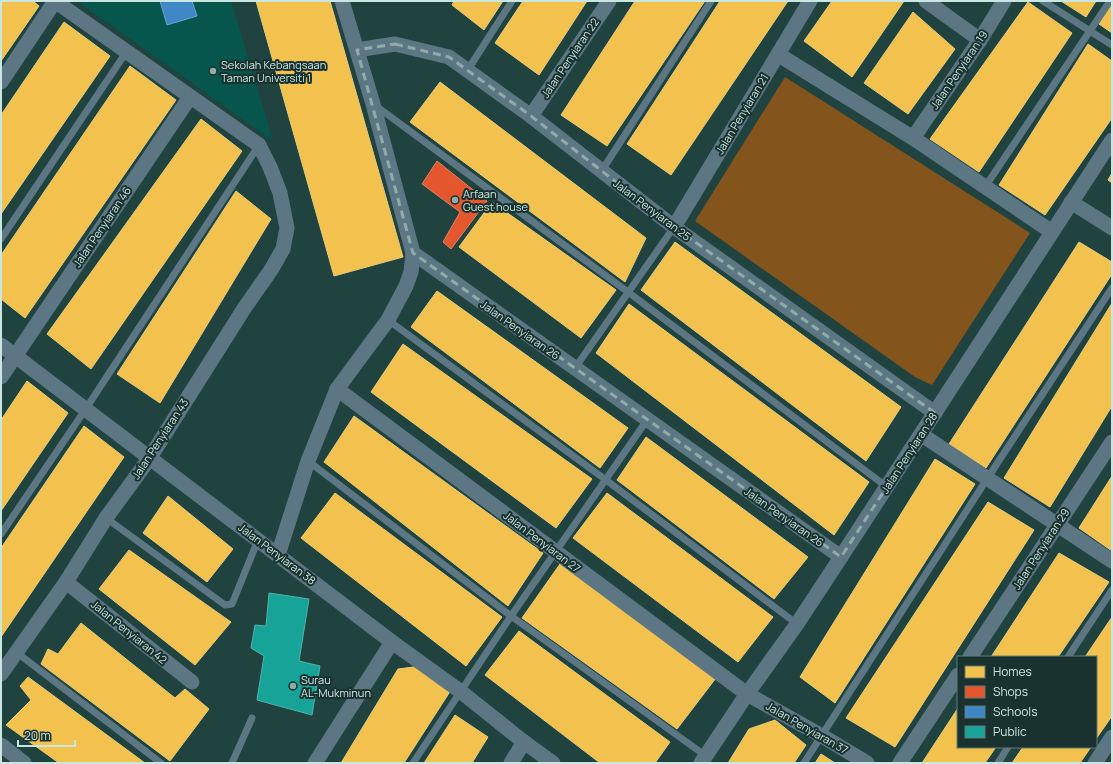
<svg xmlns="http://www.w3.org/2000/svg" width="1113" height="764" viewBox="0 0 1113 764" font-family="Manrope,sans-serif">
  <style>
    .built { fill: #07564e }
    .green { fill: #83551c }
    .homes { fill: #f2c14e; stroke: #e6cc7a }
    .shops { fill: #e4572e; stroke: #dc8264 }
    .schools { fill: #3f88c5; stroke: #68a4cd }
    .public { fill: #17a398; stroke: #4cb7ae }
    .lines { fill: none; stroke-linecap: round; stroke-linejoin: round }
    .service { stroke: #5c7783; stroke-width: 7 }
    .minor { stroke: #5c7783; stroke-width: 15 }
    .marked { fill: none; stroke: #8eada8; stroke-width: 3; stroke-dasharray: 8 5; stroke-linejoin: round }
    .poi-dot { fill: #8eada8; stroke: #1a322f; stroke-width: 1.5 }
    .labels { text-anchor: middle; stroke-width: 4; stroke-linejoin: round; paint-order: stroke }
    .street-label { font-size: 11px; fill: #c9e6e1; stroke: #1a322f }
    .poi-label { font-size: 11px; fill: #c9e6e1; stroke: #1a322f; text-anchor: start }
  </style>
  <rect width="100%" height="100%" fill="#21433f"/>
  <!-- built -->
  <path class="built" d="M77,1H231L273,141Z"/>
  <!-- green -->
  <path class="green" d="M785,77L1030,233L932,385L915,377L695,221Z"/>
  <!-- homes -->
  <g class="homes">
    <path d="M1,1H33L39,6L1,61Z"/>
    <path d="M256,1H330L403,257L334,276Z"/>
    <path d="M454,1H503L484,30L452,5Z"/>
    <path d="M523,1H587L539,75L495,43Z"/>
    <path d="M635,1H705L607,146L561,115Z"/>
    <path d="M720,1H788L671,175L627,144Z"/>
    <path d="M832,1H904L852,77L804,41Z"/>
    <path d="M1061,1H1096L1086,17Z"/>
    <path d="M1028,2L1072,33L979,172L930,139Z"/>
    <path d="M1112,3V33L1099,24Z"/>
    <path d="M913,12L955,49L908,114L864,83Z"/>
    <path d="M64,22L110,56L1,214V115Z"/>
    <path d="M1088,44L1112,61V118L1045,215L999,185Z"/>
    <path d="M130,66L176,100L25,318L1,299V255Z"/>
    <path d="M440,82L646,238L625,282L410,122Z"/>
    <path d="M201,119L242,151L91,369L47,334Z"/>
    <path d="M1112,173V183L1108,180Z"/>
    <path d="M236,191L271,219L160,403L117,374Z"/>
    <path d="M492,202L616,290L581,338L459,247Z"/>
    <path d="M675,242L901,407L866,461L641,290Z"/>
    <path d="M1079,242L1112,262V274L986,468L949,444Z"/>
    <path d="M437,291L628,428L600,468L411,327Z"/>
    <path d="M1112,303V406L1050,507L1004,478Z"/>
    <path d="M629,304L869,482L834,535L596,353Z"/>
    <path d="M403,344L592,479L556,528L371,392Z"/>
    <path d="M27,381L68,413L1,511V420Z"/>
    <path d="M354,416L543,553L508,606L324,462Z"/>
    <path d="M84,426L124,457L1,637V548Z"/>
    <path d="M646,437L808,557L774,599L617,480Z"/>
    <path d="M935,459L975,484L835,703L800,677Z"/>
    <path d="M1112,476V551L1079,528Z"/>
    <path d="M335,493L502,617L466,666L301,538Z"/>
    <path d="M607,493L773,617L738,662L573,538Z"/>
    <path d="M168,496L233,549L207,582L143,533Z"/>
    <path d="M988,502L1034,530L895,747L846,718Z"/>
    <path d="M129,550L231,622L195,665L99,589Z"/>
    <path d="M1059,553L1109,582L1058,657H991Z"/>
    <path d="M560,564L716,678L677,729L522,618Z"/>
    <path d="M1112,617V716L1096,739V657H1085Z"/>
    <path d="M81,623L175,698L185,689L209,709L170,761L41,664L48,649L58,654Z"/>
    <path d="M519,631L670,742L655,763H600L485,675Z"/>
    <path d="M421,666L451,690L404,763H341L398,669Z"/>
    <path d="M28,677L145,763H59L6,725L31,700L20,686Z"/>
    <path d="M958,708V747H996L985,763H922Z"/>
    <path d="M455,715L488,737L472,763H424Z"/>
    <path d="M775,720L806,745L794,763H728L749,729Z"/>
    <path d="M1023,747H1091L1080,763H1012Z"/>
    <path d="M821,754L835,763H815Z"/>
  </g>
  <!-- shops -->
  <path class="shops" d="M437,161L487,201L451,249L443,242L460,212L422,184Z"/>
  <!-- schools -->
  <path class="schools" d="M160,1H192L197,16L167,25Z"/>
  <!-- public -->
  <path class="public" d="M269,593L309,599L299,661L320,666L312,715L257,700L264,656L251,648L255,625L266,626Z"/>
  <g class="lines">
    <!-- service -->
    <g class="service">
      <path d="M1043,1L1112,45"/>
      <path d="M467,71L512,1"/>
      <path d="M376,106L628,292L887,487"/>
      <path d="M601,172L711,1"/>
      <path d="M985,187L1110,1"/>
      <path d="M1,239L127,51"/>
      <path d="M388,320L606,480L797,624"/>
      <path d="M575,368L674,227"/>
      <path d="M308,461L511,616L706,756"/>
      <path d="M106,518L225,605L232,604L258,540"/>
      <path d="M1,534L85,410L259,145"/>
      <path d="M16,652L161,763"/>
      <path d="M1068,657L1112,590"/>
      <path d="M232,763L252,718"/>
      <path d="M413,763L511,616L647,420"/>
      <path d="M804,763L987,479L1112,288"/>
      <path d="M998,763L1008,747"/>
    </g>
    <!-- minor -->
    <g class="minor">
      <path d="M342,1L373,104L413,253L841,557"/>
      <path d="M926,1L980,40"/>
      <path d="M357,50L395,44L449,57L531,116L674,227L935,413"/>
      <path d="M779,55L913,138L1052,232"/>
      <path d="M1,82L55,1"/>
      <path d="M531,116L609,1"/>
      <path d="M913,138L980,40L1004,1"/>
      <path d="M1071,202L1112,228"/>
      <path d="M674,227L810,1"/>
      <path d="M1,345L392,642L460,691L524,742L553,763"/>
      <path d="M1,377L190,97"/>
      <path d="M337,389L747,694L822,736L867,763"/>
      <path d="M922,435L1112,561"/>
      <path d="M278,555L308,461L337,389L388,320L406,286L411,272L413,253"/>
      <path d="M66,582L192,682"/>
      <path d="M970,657L1112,442"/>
      <path d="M1,674L66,582L106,518L149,459L245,307L271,270L283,249L287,228L280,193L270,167L259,145L55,1"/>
      <path d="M1,745L24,763"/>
      <path d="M315,763L392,642"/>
      <path d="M511,763L524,742"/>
      <path d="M701,763L747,694L797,624L841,557L1112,140"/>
      <path d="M900,763L958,675"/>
      <path d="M1095,763L1112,737"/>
    </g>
  </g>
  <!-- marked area -->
  <path class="marked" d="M395,44L449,57L531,116L674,227L935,413L841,557L413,253L357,50Z"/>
  <!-- markers -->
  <g class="poi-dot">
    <circle cx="213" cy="71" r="4"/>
    <circle cx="455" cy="200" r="4"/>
    <circle cx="293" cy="686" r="4"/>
  </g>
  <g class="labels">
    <!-- street labels -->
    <g class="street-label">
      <text transform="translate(570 58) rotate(-56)" y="4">Jalan Penyiaran 22</text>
      <text transform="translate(959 70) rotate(-56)" y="4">Jalan Penyiaran 19</text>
      <text transform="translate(742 114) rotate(-59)" y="4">Jalan Penyiaran 21</text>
      <text transform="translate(652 210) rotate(37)" y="4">Jalan Penyiaran 25</text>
      <text transform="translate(102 227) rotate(-56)" y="4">Jalan Penyiaran 46</text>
      <text transform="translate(520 330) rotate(35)" y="4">Jalan Penyiaran 26</text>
      <text transform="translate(160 439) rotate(-57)" y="4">Jalan Penyiaran 43</text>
      <text transform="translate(909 453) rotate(-57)" y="4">Jalan Penyiaran 28</text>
      <text transform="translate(784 517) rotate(35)" y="4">Jalan Penyiaran 26</text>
      <text transform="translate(542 542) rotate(37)" y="4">Jalan Penyiaran 27</text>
      <text transform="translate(1041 549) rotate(-57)" y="4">Jalan Penyiaran 29</text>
      <text transform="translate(277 554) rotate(37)" y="4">Jalan Penyiaran 38</text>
      <text transform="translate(129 632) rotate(39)" y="4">Jalan Penyiaran 42</text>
      <text transform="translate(807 728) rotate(30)" y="4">Jalan Penyiaran 37</text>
    </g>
    <!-- poi labels -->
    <g class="poi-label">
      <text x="221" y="69">Sekolah Kebangsaan<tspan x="221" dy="13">Taman Universiti 1</tspan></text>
      <text x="463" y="198">Arfaan<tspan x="463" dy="13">Guest house</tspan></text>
      <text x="301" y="684">Surau<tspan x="301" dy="13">AL-Mukminun</tspan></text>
    </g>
  </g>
  <!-- border -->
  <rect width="1113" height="764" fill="none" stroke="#c9e6e1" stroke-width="4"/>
  <!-- legend -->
  <rect x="957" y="656" width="140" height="92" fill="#1a322f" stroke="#607a76"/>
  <rect x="965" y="666" width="20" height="12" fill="#f2c14e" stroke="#607a76"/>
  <text x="993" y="676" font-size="12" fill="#c9e6e1">Homes</text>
  <rect x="965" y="686" width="20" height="12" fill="#e4572e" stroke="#607a76"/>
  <text x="993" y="696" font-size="12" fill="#c9e6e1">Shops</text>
  <rect x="965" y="706" width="20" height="12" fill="#3f88c5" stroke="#607a76"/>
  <text x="993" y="716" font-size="12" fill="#c9e6e1">Schools</text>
  <rect x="965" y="726" width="20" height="12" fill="#17a398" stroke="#607a76"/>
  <text x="993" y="736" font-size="12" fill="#c9e6e1">Public</text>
  <!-- scale -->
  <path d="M18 740v6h57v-6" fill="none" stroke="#c9e6e1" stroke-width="2"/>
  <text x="24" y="740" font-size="12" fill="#c9e6e1" stroke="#1a322f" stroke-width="3" paint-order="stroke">20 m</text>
</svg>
